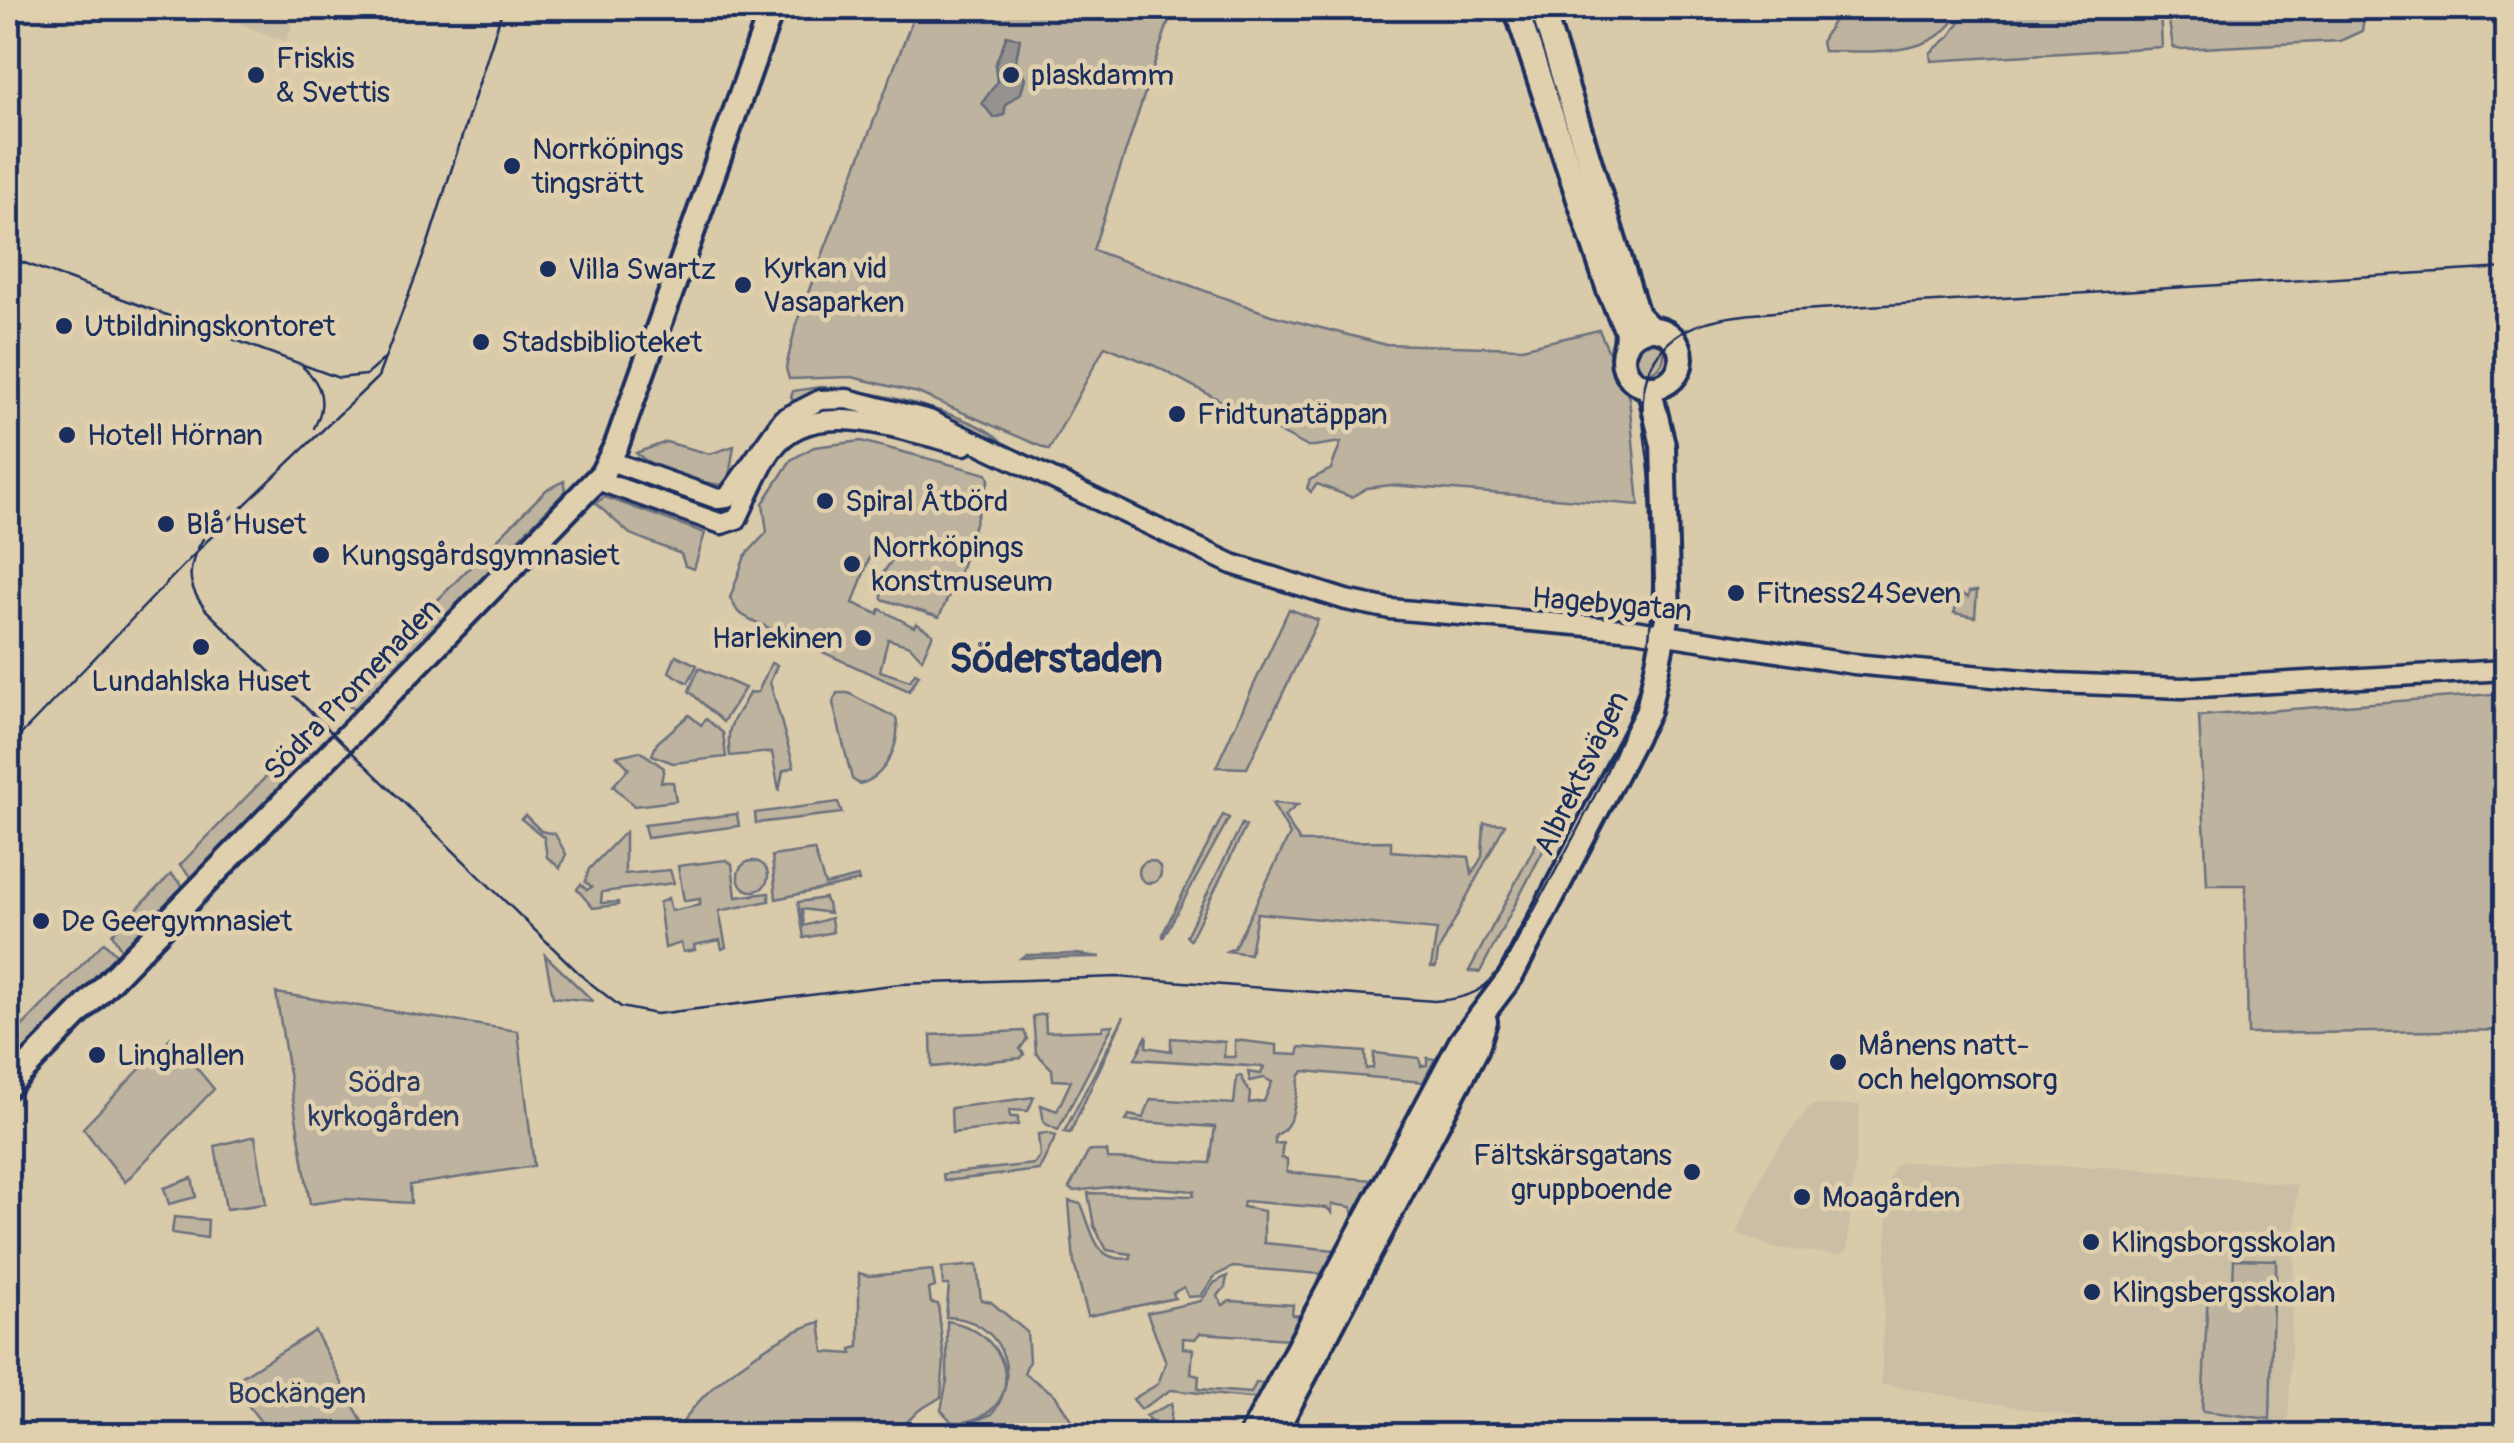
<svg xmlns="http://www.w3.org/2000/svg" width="2514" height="1443" viewBox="0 0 2514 1443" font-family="Pangolin,sans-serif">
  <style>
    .built { fill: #cabea4 }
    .green { fill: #bdb39e; stroke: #6c717e; stroke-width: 2.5 }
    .water { fill: #95928f; stroke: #646a7b; stroke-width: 2.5 }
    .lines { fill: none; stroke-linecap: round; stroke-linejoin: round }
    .minor-casing { stroke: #1b2f5e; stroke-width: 25 }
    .major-casing { stroke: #1b2f5e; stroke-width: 30 }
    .minor { stroke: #e1d0ad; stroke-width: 18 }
    .major { stroke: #e1d0ad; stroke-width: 22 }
    .tram { stroke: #1b2f5e; stroke-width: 2.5 }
    .poi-dot { fill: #1b2f5e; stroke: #e1d0ad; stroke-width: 4 }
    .labels { text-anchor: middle; stroke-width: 9; stroke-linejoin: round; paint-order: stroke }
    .poi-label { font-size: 30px; fill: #1b2f5e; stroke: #e1d0ad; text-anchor: start }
    .street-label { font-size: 30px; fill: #1b2f5e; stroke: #e1d0ad }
    .park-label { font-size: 30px; fill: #2b3c64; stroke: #e1d0ad }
    .district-label { font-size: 40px; font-weight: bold; fill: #1b2f5e; stroke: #e1d0ad }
  </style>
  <rect width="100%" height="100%" fill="#d9caaa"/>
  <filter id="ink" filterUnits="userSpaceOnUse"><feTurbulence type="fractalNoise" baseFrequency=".01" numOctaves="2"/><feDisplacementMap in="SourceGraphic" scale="20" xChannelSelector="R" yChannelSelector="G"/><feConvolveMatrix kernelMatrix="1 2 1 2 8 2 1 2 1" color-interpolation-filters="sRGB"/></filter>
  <g filter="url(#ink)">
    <!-- built -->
    <g class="built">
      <path d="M226,8H298L286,41L240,24L243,14Z"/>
      <path d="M1811,1105H1860L1847,1250L1840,1255L1774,1248L1737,1233L1769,1160Z"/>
      <path d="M1902,1162L2136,1168L2297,1185L2288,1435H2140L2061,1415L1881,1384L1889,1179L1894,1167Z"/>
    </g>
    <!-- green -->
    <g class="green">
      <path d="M917,8H1173L1093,250L1271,315L1383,344L1522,348L1599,330L1629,398L1639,505L1391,485L1367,488L1351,497L1317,484L1311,492L1307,488L1310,480L1331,469L1341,442L1308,447L1155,366L1105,346L1049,450L918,393L852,377L789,379L786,368L796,324Z"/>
      <path d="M1841,8H1961C1939,60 1871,51 1823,51L1821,42Z"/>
      <path d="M1969,8H2160L2162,47L1931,61L1930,53L1950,36Z"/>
      <path d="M2167,8H2365V9L2362,31L2340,41L2182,49L2173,47Z"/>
      <circle cx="1647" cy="355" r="17"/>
      <path d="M820,387C858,386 980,415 1003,443L994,444C935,417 859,373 794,402L791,397L793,391Z"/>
      <path d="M861,441L987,474L989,479L959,574L939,617L882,599L880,578L899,549L895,542H875L853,603L878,614L880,609L914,627L916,623L933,634L922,659L910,646L888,639L880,671L910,681L915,673L919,675L909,691L751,620L738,612L730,598L745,556L767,532L763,503L791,460L814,447Z"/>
      <path d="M666,442L710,454L734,446L729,477L721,485C696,482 655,470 636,453Z"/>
      <path d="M564,481L565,492L516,541L505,561L356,712L341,698L546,490Z"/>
      <path d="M605,497L705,533L694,569L685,566L681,554L630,534L595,503Z"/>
      <path d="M1977,591L1975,617L1954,613L1960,594L1968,597L1969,592Z"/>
      <path d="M1289,609L1318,620L1247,768L1216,767Z"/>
      <path d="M676,655L697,665L688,683L669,672Z"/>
      <path d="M771,663L777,665L770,682L794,767L783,771L779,791L772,752L730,756C725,721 735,722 749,693L758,692Z"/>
      <path d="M699,668L745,688L723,722L689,691Z"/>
      <path d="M837,693H848L896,718C902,744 884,779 859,784L852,779L833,703Z"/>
      <path d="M2506,693V1030L2248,1034L2245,885H2207L2199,716Z"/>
      <path d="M689,715L701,725L706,719L723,733L726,757L673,763L652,755L657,743Z"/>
      <path d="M297,745L305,747L313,757L193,879L180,865Z"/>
      <path d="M640,751L664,768L661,782H673L676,801L634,806L613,786L629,768L617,756Z"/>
      <path d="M838,802L842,813L756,823L755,813Z"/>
      <path d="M1272,803L1298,805L1284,816L1300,842L1391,841V851L1469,857L1472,874L1482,857L1484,823L1505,824L1438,952L1436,967H1431L1437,930L1257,913L1250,954L1227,951L1234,948L1290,834Z"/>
      <path d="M737,814L739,826L647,838L644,825Z"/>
      <path d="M525,815L541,831L555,834L566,854L560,868L547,857L544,837L521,819Z"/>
      <path d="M1223,815L1229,818L1163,938V933Z"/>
      <path d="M1242,824L1246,826L1190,940L1186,936Z"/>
      <path d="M625,832V874L670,870L674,883L602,892L601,903L618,902V905L593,908L577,889L581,884L587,890L592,887L585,882L589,869Z"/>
      <path d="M1538,840L1546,845L1480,972L1469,971Z"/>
      <path d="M814,850L825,885L858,877L859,881L776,899L772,856Z"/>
      <path d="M726,860L732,864L736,897L769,893V901L719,911L726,947L722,949L720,940L694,945L695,950L683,952L681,943L665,948L659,903L668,898L671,911L700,905V899L684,901L678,866Z"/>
      <circle cx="1150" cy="872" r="11"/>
      <circle cx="753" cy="876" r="15"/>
      <path d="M171,874L185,888L122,951L112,934Z"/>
      <path d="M825,898L830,913L802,909L804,926L831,918L833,932L804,938L798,902Z"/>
      <path d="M104,942L118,956L8,1069V1041Z"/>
      <path d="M1076,954L1101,957L1021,958L1025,955Z"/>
      <path d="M545,955L593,1001H594L553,997Z"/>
      <path d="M276,993L518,1031L534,1166L410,1185L411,1203L344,1199L310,1204Z"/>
      <path d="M1045,1014L1046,1032L1102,1030L1103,1026L1113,1025L1058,1130L1044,1123L1041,1105L1057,1111L1071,1081L1053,1080L1052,1069L1036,1053L1033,1016Z"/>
      <path d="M1124,1016L1070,1133L1064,1132Z"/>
      <path d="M1024,1031L1027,1039L1020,1049L1024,1054L1021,1058L932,1067L931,1035Z"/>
      <path d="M1147,1035L1146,1047L1171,1051V1038L1225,1042L1224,1057H1235V1040L1277,1045V1054L1298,1055L1300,1047L1365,1052L1366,1069L1373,1068L1374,1053L1419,1058L1421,1066L1427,1065V1058L1435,1059L1423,1082L1304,1071L1300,1075C1295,1095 1297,1126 1275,1136V1144L1283,1143L1281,1158L1287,1159V1172L1373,1180L1354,1218L1351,1207L1332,1204V1213L1327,1208L1244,1201L1243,1207L1264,1211V1243L1336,1250L1321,1274L1233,1267L1215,1276L1201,1296L1188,1297L1184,1287L1173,1293L1175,1298L1088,1316L1074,1263L1069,1201L1081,1204C1093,1230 1093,1264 1131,1258V1254L1107,1250L1094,1226L1088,1193L1193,1196L1194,1191L1127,1185L1074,1191L1069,1188L1089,1151H1107L1108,1159L1210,1163L1215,1127L1126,1121L1129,1115L1143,1118L1151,1099L1234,1104L1237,1076H1241L1250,1093L1249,1103L1264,1101L1272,1082L1264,1078L1250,1081L1248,1072L1261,1074L1264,1067L1135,1059Z"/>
      <path d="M171,1037L214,1089L125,1182L83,1128Z"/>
      <path d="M1034,1097L1028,1111L1009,1110L1010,1117H1018V1125L952,1133L951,1108Z"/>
      <path d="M1047,1133L1056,1136L1039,1170L944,1181L943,1174L1034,1164L1040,1156L1038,1134Z"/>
      <path d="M255,1136L266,1204L226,1209L215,1146Z"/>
      <path d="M192,1178L196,1197L169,1204L164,1188Z"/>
      <path d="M174,1217L208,1220L207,1238L172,1233Z"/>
      <path d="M2234,1259L2276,1260V1285H2233Z"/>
      <path d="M977,1265L981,1300L991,1302L1027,1332L1029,1361L1024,1373L1055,1395L1081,1435H986L979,1429L970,1436L952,1430L992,1414C1024,1373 1000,1318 946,1317L949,1285H943L942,1268Z"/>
      <path d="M932,1270L935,1287L929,1289L931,1303L938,1304L944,1359L941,1397L918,1411L894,1435H677C690,1393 780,1332 820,1322L824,1352L852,1354L851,1349L859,1347V1273L869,1276Z"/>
      <path d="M1227,1276L1225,1288L1217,1296L1223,1305L1230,1301L1293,1305L1292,1315L1301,1316L1289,1339L1200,1333L1195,1339L1183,1338V1348L1193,1349L1191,1374L1199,1376L1198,1389L1251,1393L1256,1383H1265L1257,1398H1249L1171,1390L1141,1409L1133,1399L1158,1384L1166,1362L1147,1313L1201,1301L1214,1283Z"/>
      <path d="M2208,1291L2273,1296L2270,1419L2202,1411Z"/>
      <path d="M947,1321C1018,1333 1029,1419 953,1423L941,1410L947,1380Z"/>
      <path d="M315,1331L369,1435H271L231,1383Z"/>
      <path d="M1172,1403L1170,1427L1235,1435H1163L1146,1416Z"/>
    </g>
    <!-- water -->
    <path class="water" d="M1007,35L1020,39L1016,60L1025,78L1021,93L1006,104L1004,115L994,118L982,103L997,82L995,65Z"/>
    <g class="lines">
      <!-- minor casing -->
      <g class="minor-casing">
        <g id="minor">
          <path d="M610,461L718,499L727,498L783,419L820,400L847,399L929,420L1232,564L1346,600L1390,609L1634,630L1854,664L2057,683L2182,688L2506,670"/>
          <path d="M597,480L722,524L737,519C748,497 758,470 772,450C813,392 909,434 964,445"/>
        </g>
      </g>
      <!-- major casing -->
      <g class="major-casing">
        <g id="major">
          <path d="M1516,8L1609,290L1627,331L1626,346"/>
          <path d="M1542,8L1637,315L1651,329"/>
          <circle cx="1652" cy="358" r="29"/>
          <path d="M8,1086L602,474L617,444L772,8"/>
          <path d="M1251,1436L1461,1042L1511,976L1648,711L1668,614L1663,445L1649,387"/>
          <path d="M1273,1436L1476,1050L1485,1021"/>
        </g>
      </g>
      <!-- minor -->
      <use href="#minor" class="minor"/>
      <!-- major -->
      <use href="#major" class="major"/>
      <!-- tram -->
      <g class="tram">
        <path d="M8,257L339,378L366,375L383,360"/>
        <path d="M303,367C323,385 327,404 314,428"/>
        <path d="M203,539C187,566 185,584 206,610L585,979L621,1007L656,1014L900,984L1118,977L1434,1001C1469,999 1487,991 1506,961C1553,874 1631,746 1647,652C1656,598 1651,539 1650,485C1649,444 1631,397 1655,359C1682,315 1739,316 1784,311L2506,268"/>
        <path d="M8,748L208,540L378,377L428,243L503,8"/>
      </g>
    </g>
  </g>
  <!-- markers -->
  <g class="poi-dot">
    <circle cx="256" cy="75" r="10"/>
    <circle cx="1011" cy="75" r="10"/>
    <circle cx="512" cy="166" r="10"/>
    <circle cx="548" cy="269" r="10"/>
    <circle cx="743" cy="285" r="10"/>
    <circle cx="64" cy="326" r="10"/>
    <circle cx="481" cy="342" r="10"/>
    <circle cx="1177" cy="414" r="10"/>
    <circle cx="67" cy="435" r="10"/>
    <circle cx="825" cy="501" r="10"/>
    <circle cx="166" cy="524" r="10"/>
    <circle cx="321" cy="555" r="10"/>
    <circle cx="852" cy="564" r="10"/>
    <circle cx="1736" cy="593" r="10"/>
    <circle cx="863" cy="638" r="10"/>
    <circle cx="201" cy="647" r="10"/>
    <circle cx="41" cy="921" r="10"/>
    <circle cx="97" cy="1055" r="10"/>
    <circle cx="1838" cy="1062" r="10"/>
    <circle cx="1692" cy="1172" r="10"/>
    <circle cx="1802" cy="1197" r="10"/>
    <circle cx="2091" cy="1242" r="10"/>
    <circle cx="2092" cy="1292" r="10"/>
  </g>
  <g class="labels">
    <!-- poi labels -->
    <g class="poi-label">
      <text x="276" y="68">Friskis<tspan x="276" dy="34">&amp; Svettis</tspan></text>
      <text x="1031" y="85">plaskdamm</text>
      <text x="532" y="159">Norrköpings<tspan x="532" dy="34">tingsrätt</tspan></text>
      <text x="763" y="278">Kyrkan vid<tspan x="763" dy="34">Vasaparken</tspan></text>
      <text x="568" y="279">Villa Swartz</text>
      <text x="84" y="336">Utbildningskontoret</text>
      <text x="501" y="352">Stadsbiblioteket</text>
      <text x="1197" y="424">Fridtunatäppan</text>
      <text x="87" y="445">Hotell Hörnan</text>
      <text x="845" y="511">Spiral Åtbörd</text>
      <text x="186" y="534">Blå Huset</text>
      <text x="872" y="557">Norrköpings<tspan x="872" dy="34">konstmuseum</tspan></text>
      <text x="341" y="565">Kungsgårdsgymnasiet</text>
      <text x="1756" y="603">Fitness24Seven</text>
      <text x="843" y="648" text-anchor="end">Harlekinen</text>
      <text x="201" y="691" text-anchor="middle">Lundahlska Huset</text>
      <text x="61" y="931">De Geergymnasiet</text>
      <text x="1858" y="1055">Månens natt-<tspan x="1858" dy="34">och helgomsorg</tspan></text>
      <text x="117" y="1065">Linghallen</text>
      <text x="1672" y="1165" text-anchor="end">Fältskärsgatans<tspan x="1672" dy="34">gruppboende</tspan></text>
      <text x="1822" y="1207">Moagården</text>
      <text x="2111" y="1252">Klingsborgsskolan</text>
      <text x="2112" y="1302">Klingsbergsskolan</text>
    </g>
    <!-- street labels -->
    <g class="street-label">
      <text transform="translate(1612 604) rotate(5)" y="10">Hagebygatan</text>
      <text transform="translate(352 689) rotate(-46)" y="10">Södra Promenaden</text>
      <text transform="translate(1581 773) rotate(-64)" y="10">Albrektsvägen</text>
    </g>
    <!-- park labels -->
    <g class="park-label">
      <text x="384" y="1092">Södra<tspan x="384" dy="34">kyrkogården</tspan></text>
      <text x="297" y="1403">Bockängen</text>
    </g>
    <!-- district labels -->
    <g class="district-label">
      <text x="1056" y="672">Söderstaden</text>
    </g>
  </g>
  <!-- margin -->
  <rect width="2514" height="1443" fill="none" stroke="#e1d0ad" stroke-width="40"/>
  <rect x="20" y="20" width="2474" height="1403" fill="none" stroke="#1b2f5e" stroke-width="4" filter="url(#ink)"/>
</svg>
